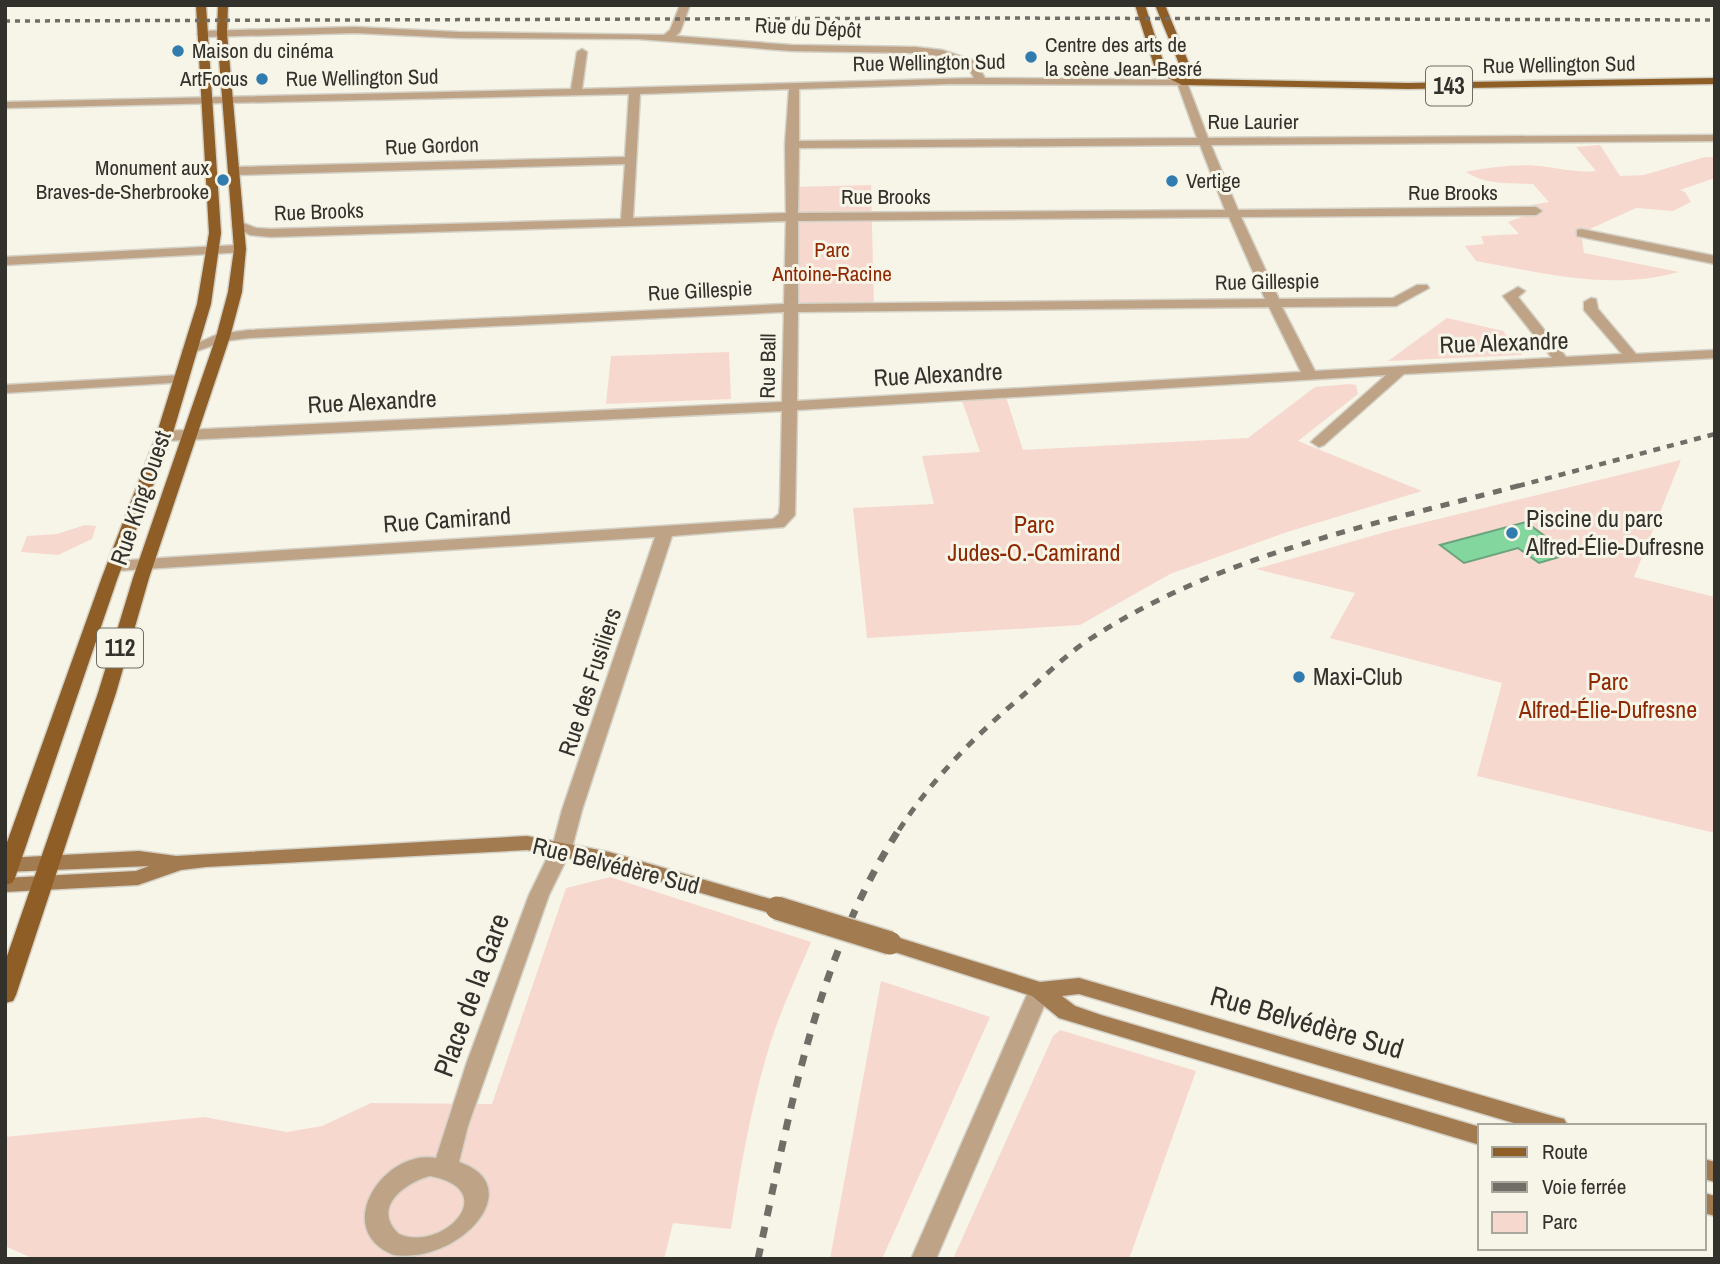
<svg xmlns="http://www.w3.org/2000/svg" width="1720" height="1264" viewBox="0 0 1720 1264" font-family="'Archivo Narrow',sans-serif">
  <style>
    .green { fill: #f7d8cf }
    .water { fill: #84d69f; stroke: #6ba47c; stroke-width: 2 }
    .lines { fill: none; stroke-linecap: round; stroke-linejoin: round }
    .street-casing { stroke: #d4d1c6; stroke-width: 3 }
    .secondary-casing { stroke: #d4d1c6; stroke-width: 3 }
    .primary-casing { stroke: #d4d1c6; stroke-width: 3 }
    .street { fill: #bfa387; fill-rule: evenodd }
    .secondary { fill: #a37b51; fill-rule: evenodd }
    .primary { fill: #8e5e26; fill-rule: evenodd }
    .rail-far3 { stroke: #706e67; stroke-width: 3.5; stroke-dasharray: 5 5; stroke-linecap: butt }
    .rail-far2 { stroke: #706e67; stroke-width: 4.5; stroke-dasharray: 7 7; stroke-linecap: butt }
    .rail-far1 { stroke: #706e67; stroke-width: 5; stroke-dasharray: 9 9; stroke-linecap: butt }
    .rail { stroke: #706e67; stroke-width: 7; stroke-dasharray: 11 11; stroke-linecap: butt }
    .secondary-bridge-casing { stroke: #d4d1c6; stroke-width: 26; stroke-linecap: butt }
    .secondary-bridge { stroke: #a37b51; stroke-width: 23 }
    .poi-dot { fill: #307caf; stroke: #f7f4e8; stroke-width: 2.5 }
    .labels { text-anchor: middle; stroke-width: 6; stroke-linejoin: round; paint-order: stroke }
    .far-street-label { font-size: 21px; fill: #32312c; stroke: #f7f4e8 }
    .far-poi-label { font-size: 21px; fill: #32312c; stroke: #f7f4e8; text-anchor: start }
    .far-park-label { font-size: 21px; fill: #8e2903; stroke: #f7f4e8 }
    .shield { fill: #f7f4e8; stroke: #6d6c64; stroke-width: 2 }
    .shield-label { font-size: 23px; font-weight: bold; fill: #32312c }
    .street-label { font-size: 24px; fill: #32312c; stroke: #f7f4e8 }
    .poi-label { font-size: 24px; fill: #32312c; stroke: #f7f4e8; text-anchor: start }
    .park-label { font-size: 24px; fill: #8e2903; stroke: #f7f4e8 }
    .near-street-label { font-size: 28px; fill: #32312c; stroke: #f7f4e8 }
  </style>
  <rect width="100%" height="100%" fill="#f7f4e8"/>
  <!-- green -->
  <g class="green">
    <path d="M1600,145L1620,176L1644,175L1705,157H1715V178L1680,190L1685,192L1691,202L1673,211L1636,208L1581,233L1584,253L1679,272C1610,291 1544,273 1476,261L1465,246L1484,244L1481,236L1519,234L1508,222L1535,212L1531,205L1549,202L1533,184C1511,183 1485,185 1466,172C1491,167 1522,163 1547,167C1564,169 1579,173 1596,171L1576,147Z"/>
    <path d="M871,185L874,307L790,308L792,187Z"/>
    <path d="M1447,318L1503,331L1522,355L1388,361Z"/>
    <path d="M729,352L731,399L606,404L611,356Z"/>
    <path d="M1350,384L1356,385L1358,394L1298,441L1422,491L1287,532L1170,574L1080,625L867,638L853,508L934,504L922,456L980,452L961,398L1005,394L1023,450L1248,438L1315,387Z"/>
    <path d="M1681,460L1634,577L1715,597V833L1477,776L1502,683L1330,638L1355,593L1256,569L1389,531Z"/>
    <path d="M85,525L96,526L92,539L58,555L21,552L27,536L57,534Z"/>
    <path d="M610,877L811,942C798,973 783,1005 772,1038C752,1100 741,1164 731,1229L673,1223L664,1259H34L5,1246V1137L204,1117L287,1132L322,1126L371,1103L492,1104L566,888Z"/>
    <path d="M881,981L990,1017L882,1259H830Z"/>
    <path d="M1060,1030L1196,1071L1129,1259H953L1053,1036Z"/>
  </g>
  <!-- water -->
  <path class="water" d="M1526,522L1569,554L1539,563L1518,548L1464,563L1440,545Z"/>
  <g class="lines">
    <!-- street casing -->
    <g class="street-casing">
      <g id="street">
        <path d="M680,5H690L680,32L676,36L792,45L915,47L942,50L975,61L985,78L1186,80L1208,138L1715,135V141L1211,145L1238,210L1536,207L1542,211L1536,215L1241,217L1279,299L1393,298L1417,285H1427L1429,288L1396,306L1282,307L1315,371L1552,358L1503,296L1518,287L1525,291L1518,297L1566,357L1622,354L1584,310V302L1591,298L1596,299L1598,309L1636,354L1715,350V358L1404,374L1324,445L1319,447L1311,442L1314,439L1386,375L797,410L795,515L784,527L672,536L582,810L572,848L549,895L468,1126L459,1162C530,1186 460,1264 394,1255C330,1230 384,1148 436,1158L467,1062L529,895L552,848L562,810L655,537L114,571L106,566L114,561L773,519L779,514L780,505L782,411L164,441L156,436L164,431L782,402L784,312L249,338L225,341L189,354L182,350L218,334L249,330L784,304L786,221L271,237L250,235L232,225L238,221L256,228L271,229L621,219L625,164L235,175L229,171L235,167L625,157L629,94L5,108V102L571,89L577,52L582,49L587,52L582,89L974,78L967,65L940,56L915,53L792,51L638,39L459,38L355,33L202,37L197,34L202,31L355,27L459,32L664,35L670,30ZM951,84L1178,85L1197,138L799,141V89ZM789,89L785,145L786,213L633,218L640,94ZM1200,145L1225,210L798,213L799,148ZM1229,217L1265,299L798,304V221ZM1269,307L1301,372L797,401L798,312ZM430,1176C504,1190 442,1253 399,1234C371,1208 404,1183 430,1176Z"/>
        <path d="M1581,229L1715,256V264L1577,236V230Z"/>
        <path d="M240,245L246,249L245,252L5,265V257Z"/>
        <path d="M182,375L187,376L189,379L187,382L5,393V385Z"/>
        <path d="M1040,982L1048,984L1051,990L936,1259H911L1029,990L1032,984Z"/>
      </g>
    </g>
    <!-- secondary casing -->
    <g class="secondary-casing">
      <g id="secondary">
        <path d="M527,836L609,852L784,903L787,908L784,913L777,915L608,866L527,850L206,867L181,870L138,885L5,892V878L136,871L149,866L5,872V858L139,851L176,856Z"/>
        <path d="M890,935L1040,982L1079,978L1556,1117L1564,1119L1568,1126H1524L1079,994L1062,996L1075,1006L1101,1015L1480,1127V1145L1059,1018L1032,996L882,948L879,943L882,938Z"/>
        <path d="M1704,1159L1715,1162V1182L1704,1179Z"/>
        <path d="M1704,1193L1715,1196V1216L1704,1213Z"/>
      </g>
    </g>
    <!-- primary casing -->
    <g class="primary-casing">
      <g id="primary">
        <path d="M196,5H206L221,233L211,304L172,436L118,577L15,878L12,883L5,885V848L102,577L156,436L197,304L209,233Z"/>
        <path d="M218,5H228L227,33L246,249L242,292L230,337L149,578L116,693L16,995L13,1001L5,1003V962L98,693L133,578L216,337L228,292L234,249L217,33Z"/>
        <path d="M1135,5H1145L1166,70L1179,77L1182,71L1155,5H1165L1192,71L1189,79L1408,83L1715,78V84L1408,89L1182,85L1156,72Z"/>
      </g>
    </g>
    <!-- street -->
    <use href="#street" class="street"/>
    <!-- secondary -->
    <use href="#secondary" class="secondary"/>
    <!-- primary -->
    <use href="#primary" class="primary"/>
    <!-- rail-far3 -->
    <path class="rail-far3" d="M5,21L993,18L1715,20"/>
    <!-- rail-far2 -->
    <path class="rail-far2" d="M1518,486L1715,434"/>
    <!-- rail-far1 -->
    <path class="rail-far1" d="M899,830C932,779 975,736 1021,697C1043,678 1065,655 1090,639C1220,554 1377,524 1525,484"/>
    <!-- rail -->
    <path class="rail" d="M758,1259C790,1111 816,957 900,828"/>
    <!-- secondary-bridge casing -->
    <g class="secondary-bridge-casing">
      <path id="secondary-bridge" d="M777,908L890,943"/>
    </g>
    <!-- secondary-bridge -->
    <use href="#secondary-bridge" class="secondary-bridge"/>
  </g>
  <!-- markers -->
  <g class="poi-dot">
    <circle cx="178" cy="51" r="7"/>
    <circle cx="1031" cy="57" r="7"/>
    <circle cx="262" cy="79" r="7"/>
    <circle cx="223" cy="180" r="7"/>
    <circle cx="1172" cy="181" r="7"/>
    <circle cx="1512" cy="533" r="7"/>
    <circle cx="1299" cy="677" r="7"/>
  </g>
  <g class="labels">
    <!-- far-street labels -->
    <g class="far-street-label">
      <text transform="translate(808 28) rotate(3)" y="7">Rue du Dépôt</text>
      <text transform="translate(929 63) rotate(-1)" y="7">Rue Wellington Sud</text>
      <text transform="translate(1559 65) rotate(-1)" y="7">Rue Wellington Sud</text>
      <text transform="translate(362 78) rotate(-1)" y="7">Rue Wellington Sud</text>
      <text x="1253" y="129">Rue Laurier</text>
      <text transform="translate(432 146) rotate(-2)" y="7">Rue Gordon</text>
      <text x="1453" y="200">Rue Brooks</text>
      <text x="886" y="204">Rue Brooks</text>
      <text transform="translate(319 212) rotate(-2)" y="7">Rue Brooks</text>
      <text transform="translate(1267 282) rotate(-1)" y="7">Rue Gillespie</text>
      <text transform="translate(700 291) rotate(-3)" y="7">Rue Gillespie</text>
      <text transform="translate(768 366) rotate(-89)" y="7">Rue Ball</text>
    </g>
    <!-- far-poi labels -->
    <g class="far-poi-label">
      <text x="1045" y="52">Centre des arts de<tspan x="1045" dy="24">la scène Jean-Besré</tspan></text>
      <text x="192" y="58">Maison du cinéma</text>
      <text x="248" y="86" text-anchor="end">ArtFocus</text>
      <text x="209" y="175" text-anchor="end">Monument aux<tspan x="209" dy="24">Braves-de-Sherbrooke</tspan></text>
      <text x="1186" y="188">Vertige</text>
    </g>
    <!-- far-park labels -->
    <g class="far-park-label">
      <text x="832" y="257">Parc<tspan x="832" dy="24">Antoine-Racine</tspan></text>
    </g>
    <!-- shield labels -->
    <g class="shield">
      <rect x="1426" y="66.5" width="46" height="39" rx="5"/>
      <rect x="97" y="628.5" width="46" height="39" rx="5"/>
    </g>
    <g class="shield-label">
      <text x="1449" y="94">143</text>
      <text x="120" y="656">112</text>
    </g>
    <!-- street labels -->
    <g class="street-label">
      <text transform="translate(1504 343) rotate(-2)" y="8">Rue Alexandre</text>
      <text transform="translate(938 375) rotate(-3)" y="8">Rue Alexandre</text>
      <text transform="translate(372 402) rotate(-3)" y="8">Rue Alexandre</text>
      <text transform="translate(141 498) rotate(-71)" y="8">Rue King Ouest</text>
      <text transform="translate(447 520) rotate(-4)" y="8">Rue Camirand</text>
      <text transform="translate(590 682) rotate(-72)" y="8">Rue des Fusiliers</text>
      <text transform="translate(616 866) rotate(14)" y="8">Rue Belvédère Sud</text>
    </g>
    <!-- poi labels -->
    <g class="poi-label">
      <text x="1526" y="527">Piscine du parc<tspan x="1526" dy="28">Alfred-Élie-Dufresne</tspan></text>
      <text x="1313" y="685">Maxi-Club</text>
    </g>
    <!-- park labels -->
    <g class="park-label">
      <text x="1034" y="533">Parc<tspan x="1034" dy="28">Judes-O.-Camirand</tspan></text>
      <text x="1608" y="690">Parc<tspan x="1608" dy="28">Alfred-Élie-Dufresne</tspan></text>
    </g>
    <!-- near-street labels -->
    <g class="near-street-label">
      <text transform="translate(471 995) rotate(-70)" y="10">Place de la Gare</text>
      <text transform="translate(1307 1022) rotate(16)" y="10">Rue Belvédère Sud</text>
    </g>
  </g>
  <!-- border -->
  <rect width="1720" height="1264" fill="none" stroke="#32312c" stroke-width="14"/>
  <!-- legend -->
  <rect x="1478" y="1124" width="228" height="126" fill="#f7f4e8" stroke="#a8a69d" stroke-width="2"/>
  <rect x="1492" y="1147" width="35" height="10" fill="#8e5e26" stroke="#a8a69d" stroke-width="2"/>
  <text x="1542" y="1159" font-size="21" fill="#32312c">Route</text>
  <rect x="1492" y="1182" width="35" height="10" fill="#706e67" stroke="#a8a69d" stroke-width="2"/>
  <text x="1542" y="1194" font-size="21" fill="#32312c">Voie ferrée</text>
  <rect x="1492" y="1212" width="35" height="21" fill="#f7d8cf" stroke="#a8a69d" stroke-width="2"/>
  <text x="1542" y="1229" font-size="21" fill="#32312c">Parc</text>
</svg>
